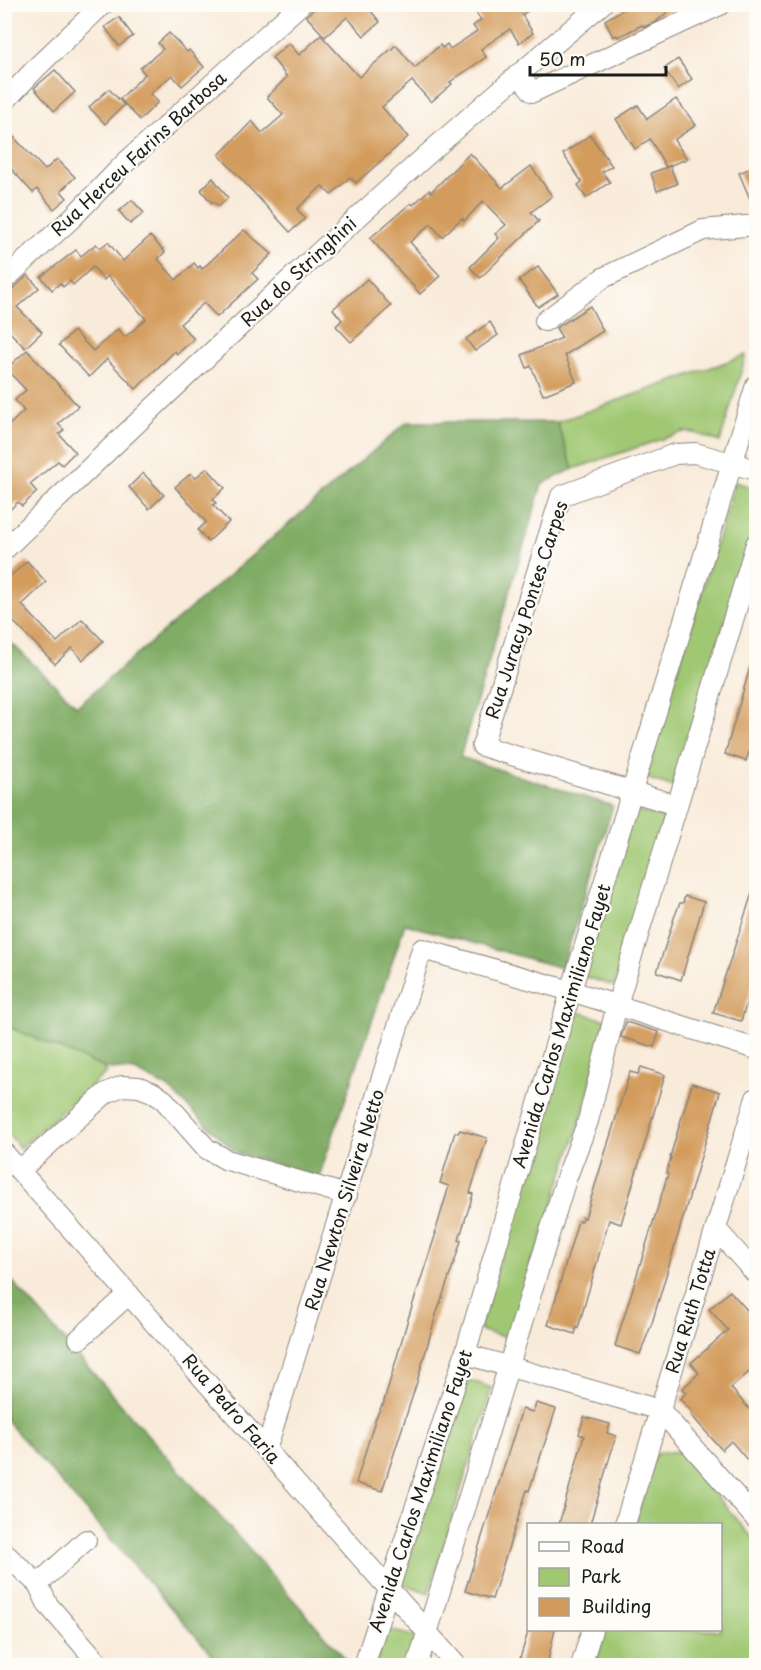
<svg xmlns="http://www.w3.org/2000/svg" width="761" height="1670" viewBox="0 0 761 1670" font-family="'Playpen Sans',sans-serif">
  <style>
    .green { fill: #a0c873; stroke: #5e7248; stroke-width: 1.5 }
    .forest { fill: #80ac65; stroke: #4e6440; stroke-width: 1.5 }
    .building { fill: #d39b5b }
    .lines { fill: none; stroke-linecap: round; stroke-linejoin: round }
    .minor-casing { stroke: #8a847b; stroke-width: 22 }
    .minor { stroke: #fff; stroke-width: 20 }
    .labels { text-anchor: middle; stroke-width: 4.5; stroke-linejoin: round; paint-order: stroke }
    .street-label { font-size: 18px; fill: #1c1c1c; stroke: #fdfcf7 }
  </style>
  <rect width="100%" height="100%" fill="#fdfcf7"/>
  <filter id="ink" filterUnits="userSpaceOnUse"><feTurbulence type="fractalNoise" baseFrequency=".0167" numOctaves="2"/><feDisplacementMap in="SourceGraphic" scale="12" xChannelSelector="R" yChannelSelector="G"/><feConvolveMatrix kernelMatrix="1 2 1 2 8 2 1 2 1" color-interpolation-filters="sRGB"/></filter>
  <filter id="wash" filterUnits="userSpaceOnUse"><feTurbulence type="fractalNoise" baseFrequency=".008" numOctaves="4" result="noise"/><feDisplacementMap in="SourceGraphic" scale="24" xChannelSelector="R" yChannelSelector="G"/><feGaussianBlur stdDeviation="1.35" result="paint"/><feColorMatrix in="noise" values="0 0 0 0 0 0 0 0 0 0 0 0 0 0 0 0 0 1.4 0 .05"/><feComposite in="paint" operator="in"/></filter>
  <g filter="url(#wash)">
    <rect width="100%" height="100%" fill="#f9ebda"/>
    <!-- green -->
    <g class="green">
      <path d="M746,355L720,442L695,433L683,432L573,469L557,422Z"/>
      <path d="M735,482L756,488V523L674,787L645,778Z"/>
      <path d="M634,810L664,818L614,986L583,976Z"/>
      <path d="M575,1011L606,1020L582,1116L508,1338L479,1330Z"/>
      <path d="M4,1025L104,1068L107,1072L20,1148L5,1130Z"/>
      <path d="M466,1379L492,1388L429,1593L401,1583Z"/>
      <path d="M678,1451L756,1542V1665L595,1666L605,1630H720V1524H635L655,1454Z"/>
      <path d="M386,1629L416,1637L408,1665L375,1666Z"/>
    </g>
    <!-- forest -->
    <g class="forest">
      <path d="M407,422H557L573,469L542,484L460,757L613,806L562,968L405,924L319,1177L237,1153L168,1088L135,1071L104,1068L5,1025L4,636L77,706Z"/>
      <path d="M4,1273H5L351,1665H221L5,1419Z"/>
    </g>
    <g id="blocks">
      <!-- building -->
      <g class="building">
        <path d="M320,4H365L380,22L364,36L347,17L325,37L306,16Z"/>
        <path d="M483,4H537L522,15L533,33L519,43L510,29L481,49L486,57L450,82L452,84L431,102L412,81L382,107L408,137L356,183L350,177L331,195L322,186L297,209L305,219L290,232L219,155L252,121L262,133L283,115L267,97L287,77L272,58L289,43L299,55L321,35L359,77L396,45L415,68L440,45L442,48L447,44L450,49L477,31L473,26L481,20L474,10Z"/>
        <path d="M632,4H676L656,22L644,27L642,25L618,37L617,35L613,37L605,20Z"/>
        <path d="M119,17L133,36L119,46L105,27Z"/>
        <path d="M169,33L187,52L189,50L204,67L182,86L172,75L150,94L158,102L140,120L120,99L145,74L140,68L163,49L158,43Z"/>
        <path d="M678,59L692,79L678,89L664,69Z"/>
        <path d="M55,70L75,92L54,111L34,88Z"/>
        <path d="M109,89L124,105L105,124L89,107Z"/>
        <path d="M676,99L696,125L674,140L687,159L666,167L650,139L635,149L616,119L638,105L647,119Z"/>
        <path d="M4,127L45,170L57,159L75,177L61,191L67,198L54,209L37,189L33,193L4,161Z"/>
        <path d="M590,135L612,166L602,172L610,182L586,198L578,185L582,182L563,154Z"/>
        <path d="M470,153L502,188L531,166L552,196L531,212L539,221L480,278L470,267L499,238L495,234L506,225L483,201L464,221L462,218L442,237L431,224L410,242L440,276L420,294L370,238L411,203L413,205L429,190L431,192Z"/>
        <path d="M670,166L677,184L657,191L651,173Z"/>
        <path d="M756,166V213L739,173Z"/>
        <path d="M213,178L228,198L219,206L213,202L212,203L201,190Z"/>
        <path d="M132,200L144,213L130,224L119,211Z"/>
        <path d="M244,230L272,254L252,273L258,279L217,317L204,303L180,324L194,339L177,354L175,351L136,389L107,359L89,377L59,345L74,331L93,351L118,329L125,337L146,319L108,276L104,280L93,267L73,285L70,281L63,287L60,283L52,290L41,277L76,250L81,256L96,244L100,248L108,242L123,261L150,236L165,252L158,259L176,280L194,263L198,268L200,266L202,269Z"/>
        <path d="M538,267L558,294L538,307L519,280Z"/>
        <path d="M28,275L39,288L17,307L42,332L25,348L4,326V294L6,295Z"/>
        <path d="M367,279L391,306L351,342L336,326L342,320L333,309Z"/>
        <path d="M590,306L603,331L565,355L576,382L543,395L531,366L527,368L522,355L562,338L556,328Z"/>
        <path d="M490,322L498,335L475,351L466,339Z"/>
        <path d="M27,350L78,406L58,424L64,430L59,434L75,452L62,465L58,461L30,484L37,492L22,506L18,502L4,515L5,429L24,411L15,400L26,390L6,369Z"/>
        <path d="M207,468L225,488L213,499L216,503L213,505L229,522L208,542L198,530L206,522L175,487L191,473L195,478Z"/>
        <path d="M143,473L164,495L149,509L129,487Z"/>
        <path d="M27,561L46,582L22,605L24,607L57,642L82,619L103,641L83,660L72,648L55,664L11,619L4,627V582Z"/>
        <path d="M753,657H756V732L746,761L725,754Z"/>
        <path d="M754,887L756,888V974L741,1021L713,1013Z"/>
        <path d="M685,896L704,902L681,980L657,972L674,918L680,903H683Z"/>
        <path d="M626,1022L659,1032L654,1047L621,1037Z"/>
        <path d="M641,1067L665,1075L621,1224L609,1220L578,1328L577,1327L575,1334L548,1325L578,1221H581L582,1217L585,1218L630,1072L638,1074Z"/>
        <path d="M692,1083L720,1092L652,1323L640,1354L615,1346L668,1174L666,1173L671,1158L670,1157Z"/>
        <path d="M460,1130L487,1138L470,1193L473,1194L459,1240L461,1241L456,1257L436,1315L417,1382L382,1491L356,1483L375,1420L382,1405H383L408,1319L436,1233H435L449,1186L440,1183L455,1132L458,1133Z"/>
        <path d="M730,1291L756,1320V1366L731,1388L756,1417V1470L731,1441L722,1450L691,1415L693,1413L680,1399L686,1393L682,1389L699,1373L691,1363L728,1330L709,1309Z"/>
        <path d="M536,1403L556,1409L529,1491L527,1490L492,1599L465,1591L522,1409L533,1412Z"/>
        <path d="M584,1417L610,1424L607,1433L616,1436L590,1524H559L584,1436L579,1434Z"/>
        <path d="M529,1629H555L547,1665H518Z"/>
      </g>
    </g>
  </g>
  <g filter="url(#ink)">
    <use href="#blocks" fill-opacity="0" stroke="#8a847b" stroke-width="1.5"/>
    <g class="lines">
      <!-- minor casing -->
      <g class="minor-casing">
        <g id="minor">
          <path d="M518,74L533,92L722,4"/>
          <path d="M4,102L38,66L103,4"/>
          <path d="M4,280L72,218L125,163L301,4"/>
          <path d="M545,321L603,278L703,230L756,225"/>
          <path d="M4,550C199,363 394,177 602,4"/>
          <path d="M676,805L482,746L561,496L675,454L695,453L756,470"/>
          <path d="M4,1153L457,1666"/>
          <path d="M20,1170L106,1093L122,1086L139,1087L152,1092L164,1100L207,1149L227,1160L347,1195"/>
          <path d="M716,1229L756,1274"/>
          <path d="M79,1339L129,1294"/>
          <path d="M465,1354L660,1410L756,1519"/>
          <path d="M266,1450L422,949L571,991L756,1049"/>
          <path d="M625,1524L756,1098"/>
          <path d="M4,1553L38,1584L48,1605L101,1666"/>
          <path d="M38,1584L86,1540"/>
          <path d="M364,1666L465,1354L571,991L756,385"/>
          <path d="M417,1666L566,1179L588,1121L617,1005L756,544"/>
          <path d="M581,1666L592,1630"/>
        </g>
      </g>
      <!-- minor -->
      <use href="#minor" class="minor"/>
    </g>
  </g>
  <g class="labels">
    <!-- street labels -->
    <g class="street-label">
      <text transform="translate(139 154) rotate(-43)" y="6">Rua Herceu Farins Barbosa</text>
      <text transform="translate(299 272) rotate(-43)" y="6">Rua do Stringhini</text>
      <text transform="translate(527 610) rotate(-72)" y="6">Rua Juracy Pontes Carpes</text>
      <text transform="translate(562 1026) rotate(-73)" y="6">Avenida Carlos Maximiliano Fayet</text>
      <text transform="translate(345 1200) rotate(-73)" y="6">Rua Newton Silveira Netto</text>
      <text transform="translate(691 1311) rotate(-73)" y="6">Rua Ruth Totta</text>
      <text transform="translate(231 1409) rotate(49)" y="6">Rua Pedro Faria</text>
      <text transform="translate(421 1491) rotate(-72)" y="6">Avenida Carlos Maximiliano Fayet</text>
    </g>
  </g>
  <!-- margin -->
  <rect width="761" height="1670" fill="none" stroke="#fdfcf7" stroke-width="24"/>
  <!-- legend -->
  <rect x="527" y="1523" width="195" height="108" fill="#fdfcf7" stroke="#a3a29f" stroke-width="1.5"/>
  <rect x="539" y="1542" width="30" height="9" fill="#ffffff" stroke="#a3a29f" stroke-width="1.5"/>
  <text x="581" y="1553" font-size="18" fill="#1c1c1c">Road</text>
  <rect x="539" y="1568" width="30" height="18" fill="#a0c873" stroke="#a3a29f" stroke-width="1.5"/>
  <text x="581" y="1583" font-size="18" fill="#1c1c1c">Park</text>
  <rect x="539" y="1598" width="30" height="18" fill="#d39b5b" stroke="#a3a29f" stroke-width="1.5"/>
  <text x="581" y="1613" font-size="18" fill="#1c1c1c">Building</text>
  <!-- scale -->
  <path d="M530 66v9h136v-9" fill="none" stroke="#1c1c1c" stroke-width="3"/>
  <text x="539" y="66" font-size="18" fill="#1c1c1c" stroke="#fdfcf7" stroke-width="4.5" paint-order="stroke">50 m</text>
</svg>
